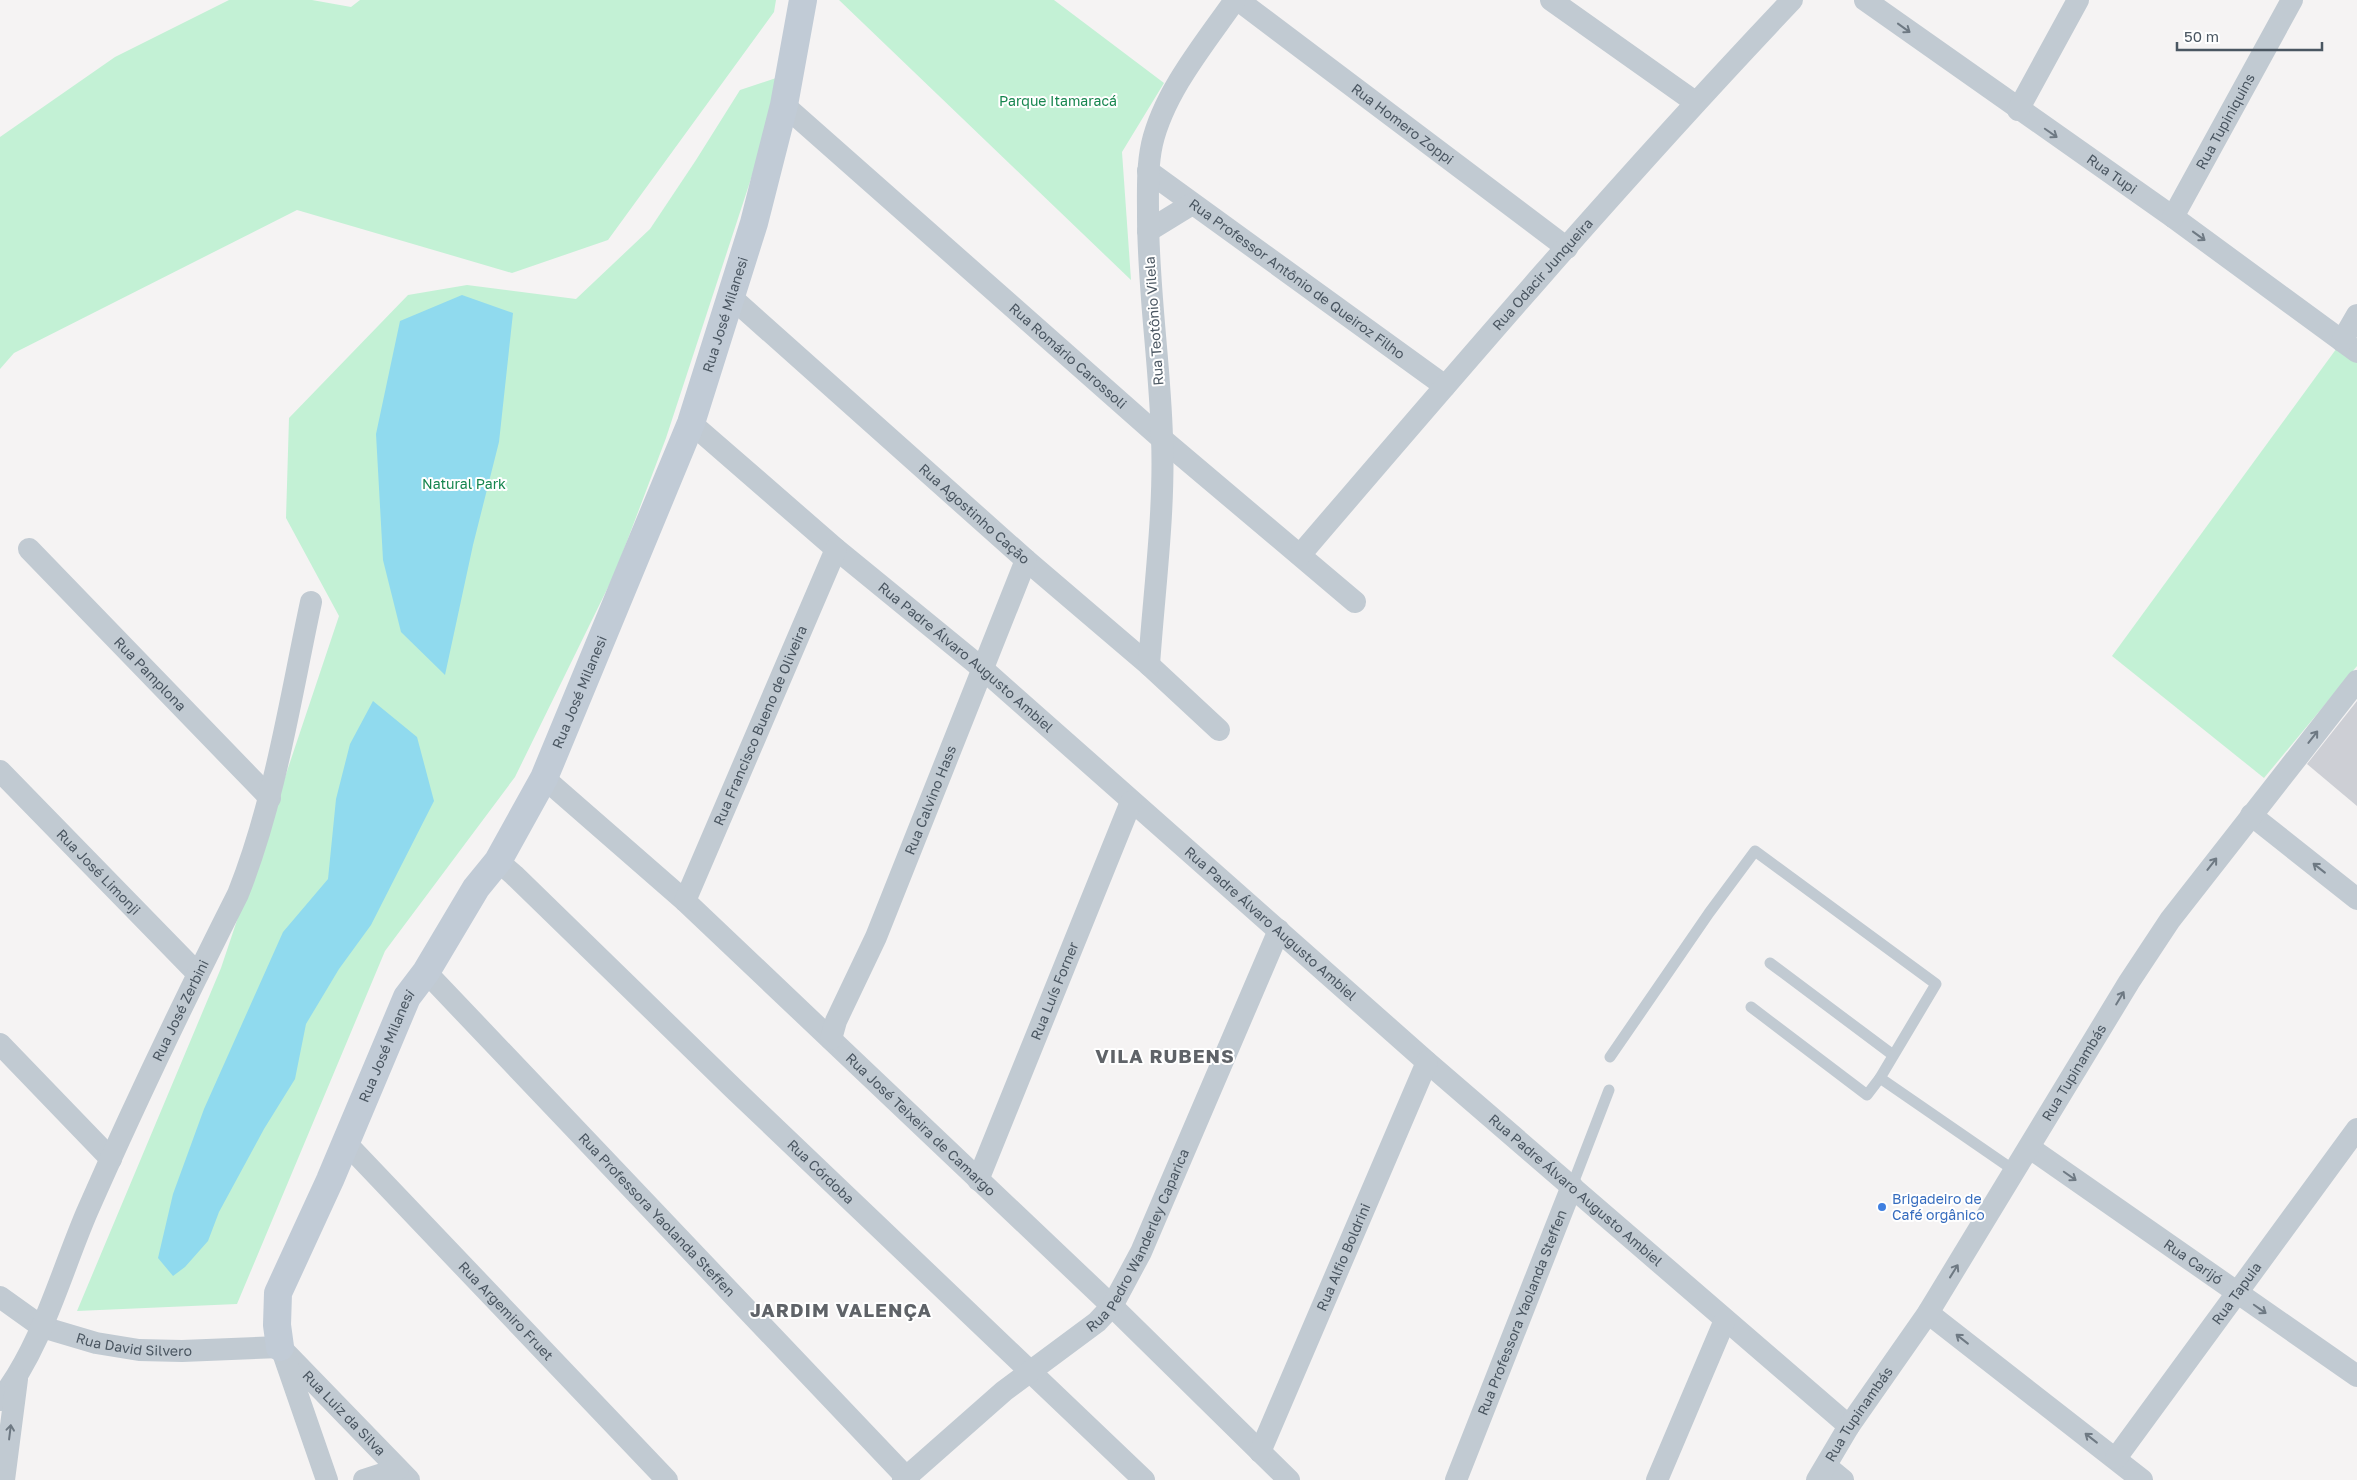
<svg xmlns="http://www.w3.org/2000/svg" width="2357" height="1480" viewBox="0 0 2357 1480" font-family="'Golos Text',sans-serif">
  <style>
    .green { fill: #c3f1d5 }
    .water { fill: #90daee }
    .building { fill: #cdcfd5 }
    .lines { fill: none; stroke-linecap: round; stroke-linejoin: round }
    .lane { stroke: #c1cad2; stroke-width: 11 }
    .street { stroke: #c1cad2; stroke-width: 22 }
    .secondary { stroke: #c1cbd6; stroke-width: 28 }
    .oneway { stroke: #6e7983 }
    .shop-dot { fill: #3f7fe0; stroke: #fff; stroke-width: 2 }
    .labels { text-anchor: middle; stroke-width: 4; stroke-linejoin: round; paint-order: stroke }
    .park-label { font-size: 14px; fill: #17864f; stroke: #fff }
    .street-label { font-size: 14px; fill: #4a5661; stroke: #fff }
    .shop-label { font-size: 14px; fill: #366cbe; stroke: #fff; text-anchor: start }
    .district-label { font-size: 19px; font-weight: bold; letter-spacing: 1px; fill: #5f6368; stroke: #fff }
  </style>
  <rect width="100%" height="100%" fill="#f5f3f3"/>
  <!-- green -->
  <g class="green">
    <path d="M229,0H312L351,7L360,0H776L774,12L608,240L512,273L297,210L14,353L0,369V137L115,57Z"/>
    <path d="M839,0H1054L1164,83L1122,152L1131,280Z"/>
    <path d="M785,75L666,438L615,573L515,777L385,951L237,1304L77,1311L221,968L339,616L286,518L289,418L408,295L467,285L576,299L650,229L696,160L740,90Z"/>
    <path d="M2342,341L2357,351V666L2264,778L2112,656Z"/>
  </g>
  <!-- water -->
  <g class="water">
    <path d="M462,295L513,313L499,442L473,545L445,675L401,632L383,560L376,434L400,321Z"/>
    <path d="M373,701L417,737L434,801L371,925L339,969L306,1024L295,1079L264,1129L219,1212L208,1241L185,1267L173,1276L158,1258L173,1194L204,1109L283,932L328,879L336,799L350,744Z"/>
  </g>
  <!-- building -->
  <path class="building" d="M2357,701V806L2307,764Z"/>
  <g class="lines">
    <!-- lane -->
    <g class="lane">
      <path d="M1770,963L1893,1055"/>
      <path d="M1751,1007L1867,1095L1880,1078"/>
      <path d="M1610,1057L1709,913L1755,851L1936,984L1880,1078L2015,1171"/>
      <path d="M1572,1186L1609,1090"/>
    </g>
    <!-- street -->
    <g class="street">
      <path id="s1" d="M1238,0L1567,248"/>
      <path d="M1551,0L1695,102"/>
      <path id="s2" d="M1865,0L2173,217L2357,352"/>
      <path id="s3" d="M784,105L1162,439L1355,602"/>
      <path d="M2018,110L2078,0"/>
      <path id="s4" d="M1148,171L1445,386"/>
      <path id="s5" d="M2173,217L2292,0"/>
      <path d="M1148,231L1192,204"/>
      <path id="s6" d="M731,297L1026,560L1149,665L1219,730"/>
      <path d="M2342,341L2357,315"/>
      <path id="s7" d="M691,423L836,549L984,670L1427,1062L1849,1426"/>
      <path id="s8" d="M29,549L270,798"/>
      <path id="s9" d="M1300,555C1461,367 1622,179 1792,0"/>
      <path d="M1149,665C1154,591 1165,511 1162,438C1160,364 1148,290 1148,215C1148,191 1147,167 1152,144C1164,92 1205,43 1235,0"/>
      <path id="s10" d="M0,771L198,974"/>
      <path id="s11" d="M544,778L685,901L1112,1306L1289,1480"/>
      <path d="M2251,815L2357,899"/>
      <path id="s12" d="M498,861L514,875L734,1089L1144,1480"/>
      <path id="s13" d="M685,901L836,549"/>
      <path id="s14" d="M426,972L909,1480"/>
      <path id="s15" d="M831,1039L836,1021L876,937L1026,560"/>
      <path d="M0,1044L111,1159"/>
      <path id="s16" d="M346,1143L667,1480"/>
      <path id="s17" d="M2030,1148L2357,1376"/>
      <path id="s18" d="M978,1180L1131,802"/>
      <path id="s19" d="M0,1297L42,1327L96,1343L139,1350L182,1351L280,1347"/>
      <path d="M1928,1313L2142,1480"/>
      <path id="s20" d="M280,1347L409,1480"/>
      <path d="M283,1353L327,1480"/>
      <path id="s21" d="M0,1400C42,1346 60,1275 87,1212C134,1105 185,999 238,894C275,801 290,700 311,602"/>
      <path id="s22" d="M1260,1452L1427,1062"/>
      <path id="s23" d="M2116,1458L2357,1129"/>
      <path d="M1826,1466L1843,1480"/>
      <path d="M4,1480L17,1379"/>
      <path d="M364,1480L398,1469"/>
      <path id="s24" d="M903,1480L1004,1391L1097,1322L1112,1306L1141,1252L1279,930"/>
      <path id="s25" d="M1456,1480L1572,1186"/>
      <path d="M1657,1480L1725,1320"/>
      <path id="s26" d="M1817,1480L1849,1426L1928,1313L2129,982L2170,920L2357,681"/>
    </g>
    <!-- secondary -->
    <path class="secondary" id="s27" d="M280,1347L277,1325L278,1293L330,1180L407,997L426,972L476,888L498,861L544,778L691,423L754,223L784,105L803,0"/>
  </g>
  <!-- one-way arrows -->
  <defs><path id="oneway-shaft" d="M-6 0H5M1.5-3L5.5 0L1.5 3" fill="none" stroke-width="1.6" stroke-linecap="round" stroke-linejoin="round" transform="scale(1.25)"/></defs>
  <g class="oneway">
    <use href="#oneway-shaft" transform="translate(1904 28) rotate(36)"/>
    <use href="#oneway-shaft" transform="translate(2051 133) rotate(35)"/>
    <use href="#oneway-shaft" transform="translate(2199 236) rotate(36)"/>
    <use href="#oneway-shaft" transform="translate(2313 737) rotate(-52)"/>
    <use href="#oneway-shaft" transform="translate(2212 864) rotate(-52)"/>
    <use href="#oneway-shaft" transform="translate(2319 868) rotate(-142)"/>
    <use href="#oneway-shaft" transform="translate(2120 998) rotate(-59)"/>
    <use href="#oneway-shaft" transform="translate(2070 1176) rotate(35)"/>
    <use href="#oneway-shaft" transform="translate(1954 1271) rotate(-58)"/>
    <use href="#oneway-shaft" transform="translate(2260 1309) rotate(35)"/>
    <use href="#oneway-shaft" transform="translate(1962 1339) rotate(-142)"/>
    <use href="#oneway-shaft" transform="translate(10 1432) rotate(-83)"/>
    <use href="#oneway-shaft" transform="translate(2091 1438) rotate(-142)"/>
  </g>
  <!-- markers -->
  <circle class="shop-dot" cx="1882" cy="1207" r="5"/>
  <g class="labels">
    <!-- park labels -->
    <g class="park-label">
      <text x="1058" y="106">Parque Itamaracá</text>
      <text x="464" y="489">Natural Park</text>
    </g>
    <!-- street labels -->
    <g class="street-label">
      <text dy="5" stroke="none"><textPath href="#s5" startOffset="109">Rua Tupiniquins</textPath></text>
      <text dy="5" stroke="none"><textPath href="#s1" startOffset="206">Rua Homero Zoppi</textPath></text>
      <text dy="5" stroke="none"><textPath href="#s2" startOffset="302">Rua Tupi</textPath></text>
      <text dy="5" stroke="none"><textPath href="#s9" startOffset="371">Rua Odacir Junqueira</textPath></text>
      <text dy="5" stroke="none"><textPath href="#s4" startOffset="184">Rua Professor Antônio de Queiroz Filho</textPath></text>
      <text dy="5" stroke="none"><textPath href="#s27" startOffset="1134">Rua José Milanesi</textPath></text>
      <text transform="translate(1154 321) rotate(-94)" y="5">Rua Teotônio Vilela</text>
      <text dy="5" stroke="none"><textPath href="#s3" startOffset="379">Rua Romário Carossoli</textPath></text>
      <text dy="5" stroke="none"><textPath href="#s6" startOffset="326">Rua Agostinho Cação</textPath></text>
      <text dy="5" stroke="none"><textPath href="#s7" startOffset="361">Rua Padre Álvaro Augusto Ambiel</textPath></text>
      <text dy="5" stroke="none"><textPath href="#s8" startOffset="174">Rua Pamplona</textPath></text>
      <text dy="5" stroke="none"><textPath href="#s27" startOffset="729">Rua José Milanesi</textPath></text>
      <text dy="5" stroke="none"><textPath href="#s13" startOffset="191">Rua Francisco Bueno de Oliveira</textPath></text>
      <text dy="5" stroke="none"><textPath href="#s15" startOffset="259">Rua Calvino Hass</textPath></text>
      <text dy="5" stroke="none"><textPath href="#s10" startOffset="141">Rua José Limonji</textPath></text>
      <text dy="5" stroke="none"><textPath href="#s7" startOffset="766">Rua Padre Álvaro Augusto Ambiel</textPath></text>
      <text dy="5" stroke="none"><textPath href="#s18" startOffset="204">Rua Luís Forner</textPath></text>
      <text dy="5" stroke="none"><textPath href="#s21" startOffset="430">Rua José Zerbini</textPath></text>
      <text dy="5" stroke="none"><textPath href="#s27" startOffset="324">Rua José Milanesi</textPath></text>
      <text dy="5" stroke="none"><textPath href="#s26" startOffset="482">Rua Tupinambás</textPath></text>
      <text dy="5" stroke="none"><textPath href="#s11" startOffset="512">Rua José Teixeira de Camargo</textPath></text>
      <text dy="5" stroke="none"><textPath href="#s12" startOffset="448">Rua Córdoba</textPath></text>
      <text dy="5" stroke="none"><textPath href="#s7" startOffset="1171">Rua Padre Álvaro Augusto Ambiel</textPath></text>
      <text dy="5" stroke="none"><textPath href="#s14" startOffset="335">Rua Professora Yaolanda Steffen</textPath></text>
      <text dy="5" stroke="none"><textPath href="#s24" startOffset="342">Rua Pedro Wanderley Caparica</textPath></text>
      <text dy="5" stroke="none"><textPath href="#s22" startOffset="212">Rua Alfio Boldrini</textPath></text>
      <text dy="5" stroke="none"><textPath href="#s17" startOffset="199">Rua Carijó</textPath></text>
      <text dy="5" stroke="none"><textPath href="#s23" startOffset="204">Rua Tapuia</textPath></text>
      <text dy="5" stroke="none"><textPath href="#s16" startOffset="232">Rua Argemiro Fruet</textPath></text>
      <text dy="5" stroke="none"><textPath href="#s25" startOffset="180">Rua Professora Yaolanda Steffen</textPath></text>
      <text dy="5" stroke="none"><textPath href="#s19" startOffset="146">Rua David Silvero</textPath></text>
      <text dy="5" stroke="none"><textPath href="#s20" startOffset="92">Rua Luiz da Silva</textPath></text>
      <text dy="5" stroke="none"><textPath href="#s26" startOffset="78">Rua Tupinambás</textPath></text>
    </g>
    <!-- shop labels -->
    <g class="shop-label">
      <text x="1892" y="1204">Brigadeiro de<tspan x="1892" dy="16">Café orgânico</tspan></text>
    </g>
    <!-- district labels -->
    <g class="district-label">
      <text x="1165" y="1063">VILA RUBENS</text>
      <text x="841" y="1317">JARDIM VALENÇA</text>
    </g>
  </g>
  <!-- scale -->
  <path d="M2177 42v8h145v-8" fill="none" stroke="#4a5661" stroke-width="2.5"/>
  <text x="2184" y="42" font-size="15" fill="#4a5661" stroke="#ffffff" stroke-width="4" paint-order="stroke">50 m</text>
</svg>
